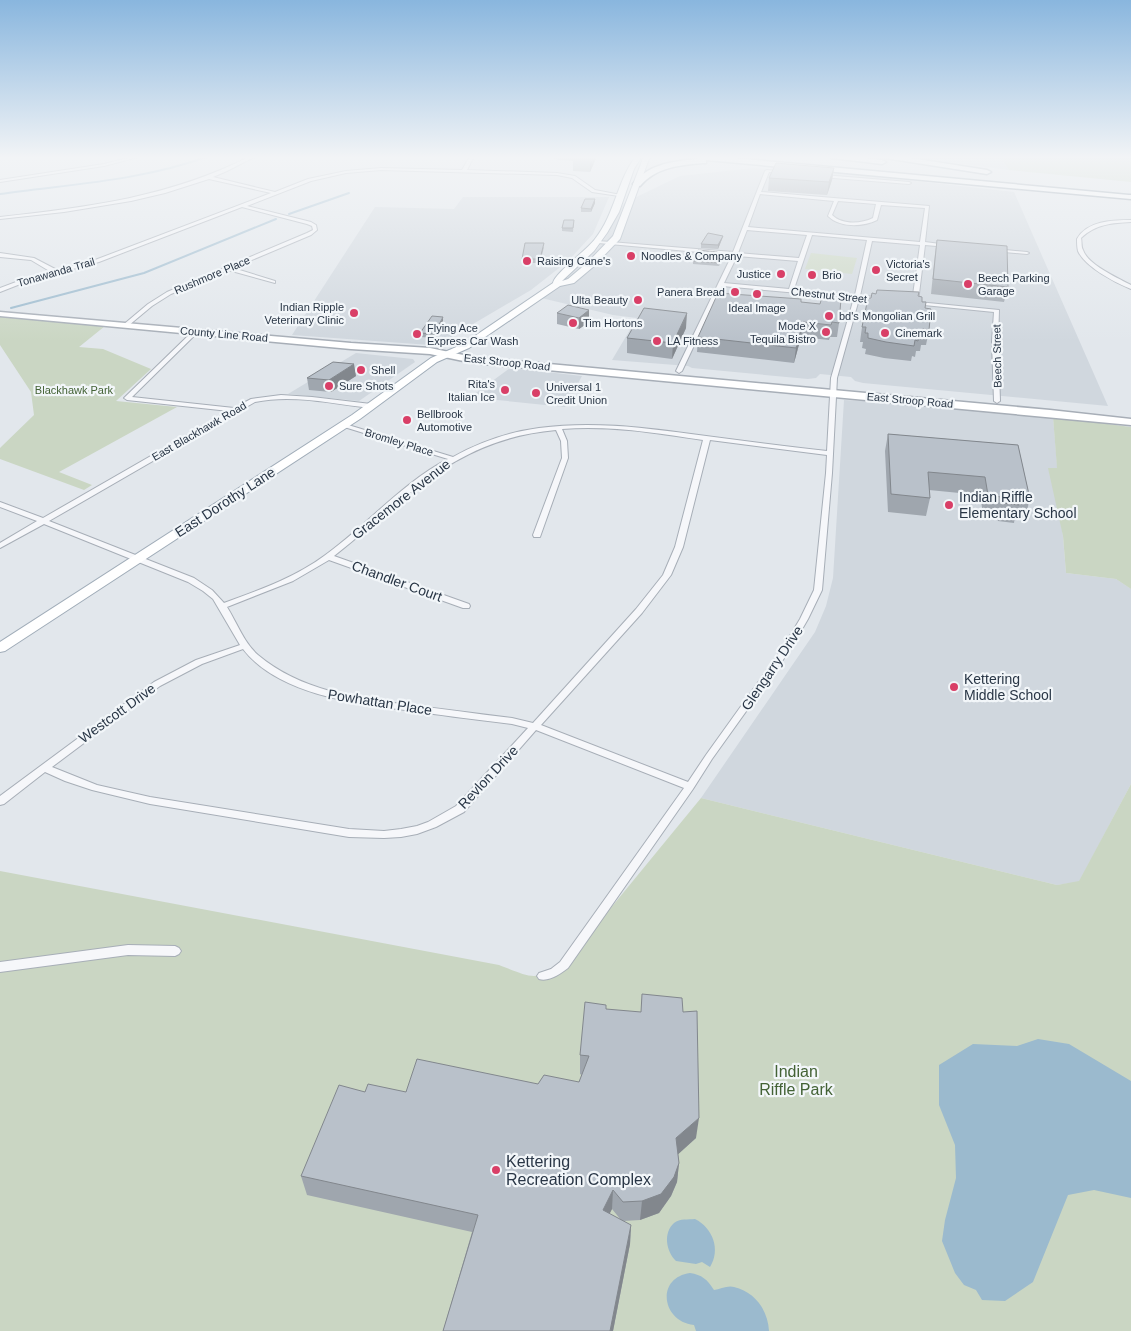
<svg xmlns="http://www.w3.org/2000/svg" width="1131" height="1331" viewBox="0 0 1131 1331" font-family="Arial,sans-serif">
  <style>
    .built { fill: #d0d7de }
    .green { fill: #cad6c3 }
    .water { fill: #9bbace }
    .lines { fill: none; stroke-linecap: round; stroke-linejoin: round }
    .stream { stroke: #9bbace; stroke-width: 2 }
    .minor-casing { stroke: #a7aeb7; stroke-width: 2 }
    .secondary-casing { stroke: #a7aeb7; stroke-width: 3 }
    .primary-casing { stroke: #a1adb9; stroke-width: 2 }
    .motorway-casing { stroke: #8896a4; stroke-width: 3 }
    .minor { fill: #f6f7fa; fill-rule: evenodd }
    .secondary { fill: #fff; fill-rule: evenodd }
    .primary { fill: #fff; fill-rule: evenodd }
    .motorway { fill: #fff; fill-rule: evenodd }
    .wall { fill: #9fa6ae; fill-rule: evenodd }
    .shaded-wall { fill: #82878d }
    .building { fill: #b9c1ca; stroke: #82878d }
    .poi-dot { fill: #d93f67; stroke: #f2f6f9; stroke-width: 2 }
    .labels { text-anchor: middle; stroke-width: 4.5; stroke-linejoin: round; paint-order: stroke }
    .far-poi-label { font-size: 11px; fill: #293646; stroke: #f2f6f9; text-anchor: start }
    .far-street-label { font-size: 11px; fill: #293646; stroke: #f2f6f9 }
    .far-park-label { font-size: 11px; fill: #436235; stroke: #f2f6f9 }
    .poi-label { font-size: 14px; fill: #293646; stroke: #f2f6f9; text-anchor: start }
    .street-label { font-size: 14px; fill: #293646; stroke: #f2f6f9 }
    .near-park-label { font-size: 16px; fill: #436235; stroke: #f2f6f9 }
    .near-poi-label { font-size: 16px; fill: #293646; stroke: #f2f6f9; text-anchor: start }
  </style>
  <rect width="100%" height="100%" fill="#e2e7ec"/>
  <!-- built -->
  <g class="built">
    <path d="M902,156H999L1009,170L905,156Z"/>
    <path d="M754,168L871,176L1014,192L1108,406L863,383L855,381L851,377L820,374L816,378L808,379L692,368L688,366L612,360L637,318L613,315L537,297L574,270L598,248L607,235L624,203L680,176Z"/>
    <path d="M463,197H609L593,234L568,261L531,290L439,344L430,345L292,335L375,207L454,209Z"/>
    <path d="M356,353L413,359L415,362L359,401L288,394Z"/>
    <path d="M510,368L582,376L565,407L487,399L476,393Z"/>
    <path d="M844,400L912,404L1053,417L1066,573L1116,579L1131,589V784L1079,882L1057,885L701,798L815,632L826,606L833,578Z"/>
  </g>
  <!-- green -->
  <g class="green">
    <path d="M999,156H1077L1131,158V182L1009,170Z"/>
    <path d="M811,253L857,258L852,274L805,269Z"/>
    <path d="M0,316L105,326L79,347L103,349L151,369L116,401L177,407L59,472L92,485L84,490L0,459V448L34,415L31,392L0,345Z"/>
    <path d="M1053,417L1131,427V589L1116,579L1066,573L1063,536L1048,468H1057Z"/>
    <path d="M1131,784V1331H0V871L499,965C531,977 533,982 564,965L701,798L1057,885L1079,881Z"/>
  </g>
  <!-- water -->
  <g class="water">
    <path d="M1038,1039L1069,1044L1131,1081V1198L1094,1190L1068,1195L1033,1282L1005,1301L982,1300L976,1290L964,1285L955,1273L942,1241L945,1220L956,1178L955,1145L939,1105V1065L973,1044L1017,1046Z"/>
    <path d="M695,1219C713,1228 721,1250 710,1267L702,1262L696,1264L676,1261C666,1251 663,1233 674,1223C680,1218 688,1220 695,1219Z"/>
    <path d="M690,1273C702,1275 707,1279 714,1290C720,1289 728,1285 734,1287C755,1292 768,1310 769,1331H696L694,1325C662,1322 655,1278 690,1273Z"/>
  </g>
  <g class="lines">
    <!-- stream -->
    <g class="stream">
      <path d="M0,194C71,184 141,181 209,156"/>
      <path d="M289,214L349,193"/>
      <path d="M11,308L144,273L276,219"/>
    </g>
    <!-- minor casing -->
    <g class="minor-casing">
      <g id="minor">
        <path d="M136,156H142L104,166L0,182V180L104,164Z"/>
        <path d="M251,156H256L227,171L213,177L275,192L308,179L346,171L381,168L462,170L470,156H474L467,170L557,173L575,176L595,190L621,195L619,196L592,192L572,178L557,175L381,170L346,173L311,181L247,206L311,222L316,225L317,230L311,235L233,268L275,281V283L228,270L171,294L152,306L128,326L123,325L148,304L167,292L307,233L313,230L312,226L307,224L242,207L99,262L28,281L0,292V288L24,279L51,272L31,260L0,257V253L34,258L57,270L95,260L271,193L209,179L165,193L131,201L64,212L0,219V217C90,207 170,197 251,156Z"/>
        <path d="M767,170L784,172L782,173L769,172L761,192L929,206L925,242L948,245L950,246L948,247L925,245L918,302L999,310L998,342L1000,401L997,403L994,401L992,342L994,312L914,304L912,302L920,245L872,241L860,296L878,297L881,299L878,301L859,299L837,378L832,473L822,590L808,619L790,650L712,759L693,789L568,968C560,974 549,982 539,979L537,976L539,973L551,969L560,962L684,788L536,730L464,812L436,827L417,834L401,837L384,838L349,837L150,804L92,790L65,781L45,772L4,804L0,805V796L154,682L196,660L240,645L213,599L203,591L188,582L44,524L0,548V543L37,521L0,507V502L43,518L229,411L127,400L124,398L193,331L198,332L132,397L234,408L251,399L281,395L312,397L371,404L374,406L371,408C333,404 293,394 255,402L49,521L194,578L212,590L224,603C259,590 294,578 324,556C366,526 402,483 448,459L341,426V424H345L453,457C480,442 509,432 539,428C590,421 641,427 691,434C736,440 781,446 827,451L831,378L854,298L722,286L682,371L679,373L676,371L732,255L598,243L596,242L598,241L733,252L765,171ZM760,194L834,201L828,216C840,228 863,227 877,220L881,205L925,208L920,242L748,227ZM838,201L876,204L873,218C861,224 842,225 832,215ZM747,230L807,235L799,258L738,253ZM812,235L867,240L855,295L794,289ZM737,256L798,261L789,289L724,283ZM562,429C609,425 657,433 703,440L675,547L663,575L636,609L533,723L512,718C478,714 443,709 409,705C356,698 301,691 258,655C244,643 237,623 227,607L293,581L329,560L463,608H469L470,606L469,604L334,556C408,498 454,439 556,430L561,441L562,458L533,535L534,537H540L568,458L567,441ZM710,440L827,455L826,473L814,590L800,619L782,649L706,755L688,782L541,725L642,613L671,575L683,547ZM243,649C279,696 360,704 413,711C446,716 479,720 512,724L528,728L456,806L428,822L417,826L401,829L384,831L349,829L150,797L97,785L52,767L160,686L202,664Z"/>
        <path d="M823,175L909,182L911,183L909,184L821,177Z"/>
        <path d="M1131,220V222C1112,223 1096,224 1081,238C1082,242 1081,247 1083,250C1088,265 1118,278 1131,285V289C1116,283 1085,267 1078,251C1077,247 1077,243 1077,239C1087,221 1112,220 1131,220Z"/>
        <path d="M995,249L1027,252L1029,253L1027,254L993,251V249Z"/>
        <path d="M128,945L175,946L179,948L181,951L179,954L175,956L128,955L0,972V962Z"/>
      </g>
    </g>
    <!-- secondary casing -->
    <g class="secondary-casing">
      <path id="secondary" d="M0,312L351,343L430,348L473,357L1050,410L1131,419V425L473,363L430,354L351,349L0,316Z"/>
    </g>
    <!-- primary casing -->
    <g class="primary-casing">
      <path id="primary" d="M636,156H642L634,169L619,212L607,233L594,251L562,281L568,279L587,263L613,236L644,156H650L620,239L593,267L574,283L560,286L469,348L437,362L360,419L5,651L0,652V642L352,415L431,358L463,344L553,283C555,273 587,250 595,239C615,214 617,181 636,156Z"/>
    </g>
    <!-- motorway casing -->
    <g class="motorway-casing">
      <g id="motorway">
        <path d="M686,156H712L1129,195H1131V199L706,160V163H703C680,165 656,167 640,186L633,184C648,164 674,161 698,159Z"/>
        <path d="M828,156H849L882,160L886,162L882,164L832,158Z"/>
        <path d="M881,156H898L987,170L991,172L987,174L885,158Z"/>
      </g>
    </g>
    <!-- minor -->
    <use href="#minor" class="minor"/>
    <!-- secondary -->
    <use href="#secondary" class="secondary"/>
    <!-- primary -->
    <use href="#primary" class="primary"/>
    <!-- motorway -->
    <use href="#motorway" class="motorway"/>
  </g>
  <!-- wall -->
  <g class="wall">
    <path d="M546,156H597L590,172L573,171V161L559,160L549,156Z"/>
    <path d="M834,168L832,180L827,195L768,191L769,178Z"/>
    <path d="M595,199V203L591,212H581V208Z"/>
    <path d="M574,220L573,232L562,231V228Z"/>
    <path d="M723,236L722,239L718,249L701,248V244Z"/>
    <path d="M937,240L1008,287L1004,302L931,294L935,254Z"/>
    <path d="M544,247L540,263H522V259Z"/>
    <path d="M723,259L719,266L693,264V261Z"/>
    <path d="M918,296L925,308L929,330L926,345H921L920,351H916L915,357L912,356L911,361L884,358L865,354L866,349L862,348L863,342H860L862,327L871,298Z"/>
    <path d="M801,302L839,323L837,337H830L829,340L801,337L794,363L697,352L698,337Z"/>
    <path d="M589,310V322L579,329L557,324V313Z"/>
    <path d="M443,321L434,338L421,337L420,333Z"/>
    <path d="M686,328L672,359L627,353V338Z"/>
    <path d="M356,376L331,392L309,390L307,378Z"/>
    <path d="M888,434L1018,445L1030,499L1025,517L1015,516L1014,523L998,521L996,514L983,513L980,495L929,490L930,498L926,516L888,512L885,451Z"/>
    <path d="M606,1010L696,1138L678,1154L679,1163L677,1182L671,1196L659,1213L640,1220L623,1221L631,1225L630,1244L613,1331H443L472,1232L307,1195L301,1176L365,1092H406L579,1082L582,1075L580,1074V1055ZM612,1209L621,1220L609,1214Z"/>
  </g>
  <!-- shaded-wall -->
  <g class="shaded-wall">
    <path d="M592,156H597L590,172V159Z"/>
    <path d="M834,168L832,180L827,195L829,182Z"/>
    <path d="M595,199V203L591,212V209Z"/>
    <path d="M723,236L722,239L718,249V245Z"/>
    <path d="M589,310V322L579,329V318Z"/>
    <path d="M687,313L686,328L672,359L673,343Z"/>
    <path d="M443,317V321L434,338V334Z"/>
    <path d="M803,322L801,337L794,363L796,348Z"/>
    <path d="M354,364L356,376L331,392L329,380Z"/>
    <path d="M699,1118L696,1138L674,1158L676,1138Z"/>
    <path d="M679,1163L677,1182L671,1196L659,1213L640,1220L642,1201Z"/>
    <path d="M613,1190L612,1209L602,1229L603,1210Z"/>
    <path d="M631,1225L630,1244L613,1331H610Z"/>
  </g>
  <!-- building -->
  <g class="building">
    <path d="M574,156H592L590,159L573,158Z"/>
    <path d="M776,163L834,168L829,182L769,178Z"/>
    <path d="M585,199H595L591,209L581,208Z"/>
    <path d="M564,220H574L573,228H562Z"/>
    <path d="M708,233L723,236L718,245L701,244Z"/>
    <path d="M937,240L1007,246L1008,287L933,279Z"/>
    <path d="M525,243H544L540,259H522Z"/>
    <path d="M698,250L717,252L723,256L720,263L693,261Z"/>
    <path d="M877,290L919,292L918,296L922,297V302H926L925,308L931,309L929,330L923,329V335H919L918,341L915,340L914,346L886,342L868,338V333H865L866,327H862L868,298H871L872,293L876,294Z"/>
    <path d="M718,293L801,299V302L820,304L822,297L841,299L839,323L832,322L831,325L803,322L796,348L698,337Z"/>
    <path d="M568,305L589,310L579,318L557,313Z"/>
    <path d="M644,308L687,313L673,343L627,338Z"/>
    <path d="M432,316L443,317L434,334L420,333Z"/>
    <path d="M333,362L354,364L329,380L307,378Z"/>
    <path d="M888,434L1018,445L1030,499L1017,498L1019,505L1002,503L1001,497L988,495L985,477L928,472L930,498L891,494Z"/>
    <path d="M642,994L682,998L683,1012L697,1011L699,1118L676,1138L679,1163L674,1177L661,1194L642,1201L623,1202L613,1190L603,1210L631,1225L610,1331H443L478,1215L301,1176L339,1085L365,1092L368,1084L406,1092L417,1059L538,1084L544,1075L579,1082L589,1056L580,1055L585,1002L606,1005V1009L641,1012Z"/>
  </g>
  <!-- sky -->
  <linearGradient id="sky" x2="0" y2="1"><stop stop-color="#89b6de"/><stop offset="0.46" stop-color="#f2f4f6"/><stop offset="1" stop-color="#f2f4f6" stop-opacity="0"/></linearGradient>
  <rect width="1131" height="342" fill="url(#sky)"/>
  <!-- markers -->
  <g class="poi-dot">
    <circle cx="631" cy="256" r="5"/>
    <circle cx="527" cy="261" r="5"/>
    <circle cx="876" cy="270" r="5"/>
    <circle cx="781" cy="274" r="5"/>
    <circle cx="812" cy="275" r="5"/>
    <circle cx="968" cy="284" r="5"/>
    <circle cx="735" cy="292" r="5"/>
    <circle cx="757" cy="294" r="5"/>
    <circle cx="638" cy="300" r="5"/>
    <circle cx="354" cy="313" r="5"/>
    <circle cx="829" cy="316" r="5"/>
    <circle cx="573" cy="323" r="5"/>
    <circle cx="826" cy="332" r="5"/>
    <circle cx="885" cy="333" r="5"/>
    <circle cx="417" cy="334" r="5"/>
    <circle cx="657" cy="341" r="5"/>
    <circle cx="361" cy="370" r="5"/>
    <circle cx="329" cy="386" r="5"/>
    <circle cx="505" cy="390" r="5"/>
    <circle cx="536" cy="393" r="5"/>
    <circle cx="407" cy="420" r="5"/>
    <circle cx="949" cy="505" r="5"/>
    <circle cx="954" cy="687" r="5"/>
    <circle cx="496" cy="1170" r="5"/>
  </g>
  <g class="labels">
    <!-- far-poi labels -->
    <g class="far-poi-label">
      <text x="641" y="260">Noodles &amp; Company</text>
      <text x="537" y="265">Raising Cane's</text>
      <text x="886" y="268">Victoria's<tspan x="886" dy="13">Secret</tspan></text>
      <text x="771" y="278" text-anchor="end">Justice</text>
      <text x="822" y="279">Brio</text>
      <text x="978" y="282">Beech Parking<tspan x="978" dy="13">Garage</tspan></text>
      <text x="725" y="296" text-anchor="end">Panera Bread</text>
      <text x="628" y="304" text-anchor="end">Ulta Beauty</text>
      <text x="344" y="311" text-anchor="end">Indian Ripple<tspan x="344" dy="13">Veterinary Clinic</tspan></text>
      <text x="757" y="312" text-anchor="middle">Ideal Image</text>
      <text x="839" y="320">bd's Mongolian Grill</text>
      <text x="583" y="327">Tim Hortons</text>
      <text x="816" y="330" text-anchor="end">Mode X<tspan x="816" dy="13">Tequila Bistro</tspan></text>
      <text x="427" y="332">Flying Ace<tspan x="427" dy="13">Express Car Wash</tspan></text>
      <text x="895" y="337">Cinemark</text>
      <text x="667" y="345">LA Fitness</text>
      <text x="371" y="374">Shell</text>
      <text x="495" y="388" text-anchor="end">Rita's<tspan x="495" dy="13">Italian Ice</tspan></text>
      <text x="339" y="390">Sure Shots</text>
      <text x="546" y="391">Universal 1<tspan x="546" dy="13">Credit Union</tspan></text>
      <text x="417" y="418">Bellbrook<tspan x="417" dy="13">Automotive</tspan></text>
    </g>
    <!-- far-street labels -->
    <g class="far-street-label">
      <text transform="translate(56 272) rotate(-16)" y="4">Tonawanda Trail</text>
      <text transform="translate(212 275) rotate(-23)" y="4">Rushmore Place</text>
      <text transform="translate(829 295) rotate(6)" y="4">Chestnut Street</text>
      <text transform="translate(224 334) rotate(5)" y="4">County Line Road</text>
      <text transform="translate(997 356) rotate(-91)" y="4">Beech Street</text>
      <text transform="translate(507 362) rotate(6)" y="4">East Stroop Road</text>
      <text transform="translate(910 400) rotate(5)" y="4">East Stroop Road</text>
      <text transform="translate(199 431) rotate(-30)" y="4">East Blackhawk Road</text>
      <text transform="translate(399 442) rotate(17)" y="4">Bromley Place</text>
    </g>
    <!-- far-park labels -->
    <g class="far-park-label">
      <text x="74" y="394">Blackhawk Park</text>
    </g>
    <!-- poi labels -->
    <g class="poi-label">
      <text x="959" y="502">Indian Riffle<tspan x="959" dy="16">Elementary School</tspan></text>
      <text x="964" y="684">Kettering<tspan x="964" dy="16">Middle School</tspan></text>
    </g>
    <!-- street labels -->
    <g class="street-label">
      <text transform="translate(401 499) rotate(-38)" y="5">Gracemore Avenue</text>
      <text transform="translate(225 502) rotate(-33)" y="5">East Dorothy Lane</text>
      <text transform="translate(397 581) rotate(20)" y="5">Chandler Court</text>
      <text transform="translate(772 668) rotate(-56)" y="5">Glengarry Drive</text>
      <text transform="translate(380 702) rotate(9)" y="5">Powhattan Place</text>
      <text transform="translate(117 713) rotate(-36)" y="5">Westcott Drive</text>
      <text transform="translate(488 777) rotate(-47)" y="5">Revlon Drive</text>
    </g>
    <!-- near-park labels -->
    <g class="near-park-label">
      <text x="796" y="1077">Indian<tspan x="796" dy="18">Riffle Park</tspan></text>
    </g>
    <!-- near-poi labels -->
    <g class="near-poi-label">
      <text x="506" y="1167">Kettering<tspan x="506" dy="18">Recreation Complex</tspan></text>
    </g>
  </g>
</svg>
